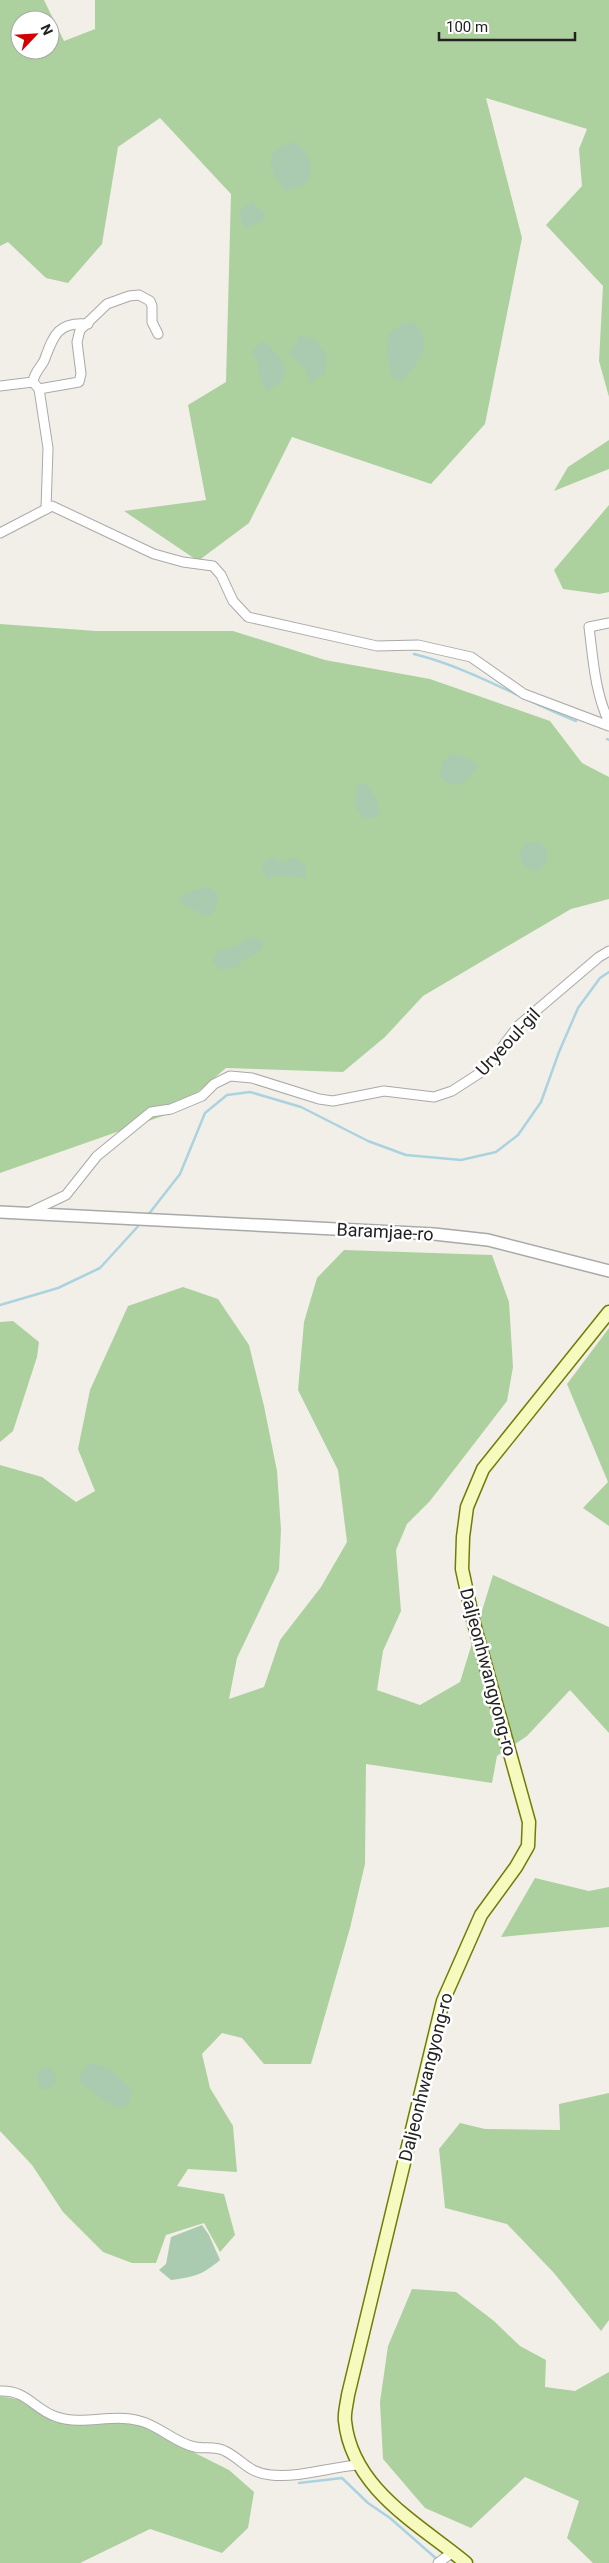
<svg xmlns="http://www.w3.org/2000/svg" width="609" height="2563" viewBox="0 0 609 2563" font-family="Roboto,sans-serif">
  <style>
    .forest { fill: #add19e; fill-rule: evenodd }
    .cemetery { fill: #aacbaf }
    .lines { fill: none; stroke-linecap: round; stroke-linejoin: round }
    .stream { stroke: #aad3df; stroke-width: 2.5 }
    .minor-casing { stroke: #a9a9a9; stroke-width: 11 }
    .tertiary-casing { stroke: #a9a9a9; stroke-width: 14 }
    .secondary-casing { stroke: #707d05; stroke-width: 15 }
    .minor { stroke: #fff; stroke-width: 9 }
    .tertiary { stroke: #fff; stroke-width: 11 }
    .secondary { stroke: #f7fabf; stroke-width: 12 }
    .labels { text-anchor: middle; stroke-width: 5; stroke-linejoin: round; paint-order: stroke }
    .street-label { font-size: 18px; fill: #222; stroke: #fff }
  </style>
  <rect width="100%" height="100%" fill="#f2efe9"/>
  <!-- forest -->
  <g class="forest">
    <path d="M0,0H44L64,41L95,29V0H609V397L599,361L603,286L546,225L582,186L579,149L587,129L486,98L522,238L485,424L431,484L292,437L249,523L198,561L124,511L206,500L188,405L226,382L231,194L160,118L118,147L102,244L68,283L46,278L8,242L0,246ZM20,20H50V50H20Z"/>
    <path d="M609,440V469L554,491L568,467Z"/>
    <path d="M609,505V592L599,594L563,589L554,570Z"/>
    <path d="M0,624L96,631H233L325,660L430,679L550,721L582,763L609,777V899L571,909L423,996L385,1037L343,1072L226,1068L174,1112L0,1173Z"/>
    <path d="M344,1250L492,1255L509,1302L513,1367L507,1401L430,1501L407,1524L396,1550L401,1611L383,1651L377,1690L420,1705L460,1682L493,1575L609,1627V1733L570,1690L527,1736L497,1756L492,1783L366,1764L365,1864L350,1928L311,2064H264L242,2038L222,2033L202,2054L210,2088L233,2126L237,2172L188,2169L177,2186L224,2194L235,2235L220,2252L204,2223L166,2235L156,2263H132L103,2252L63,2212L32,2165L0,2131V1465L42,1477L76,1502L95,1491L78,1449L90,1390L128,1306L183,1287L218,1299L249,1345L264,1406L277,1471L281,1530L279,1570L237,1658L229,1699L264,1687L280,1640L321,1587L347,1542L338,1470L298,1390L304,1322L317,1278Z"/>
    <path d="M13,1321L39,1342L37,1357L13,1431L0,1442V1322Z"/>
    <path d="M609,1328V1526L583,1508L608,1482L567,1384Z"/>
    <path d="M535,1878L589,1891L609,1887V1927L501,1937Z"/>
    <path d="M609,2093V2320L601,2331L554,2273L507,2224L445,2208L439,2149L460,2123L485,2129L560,2130L559,2104Z"/>
    <path d="M412,2289L456,2292L494,2321L520,2346L546,2360L545,2387L575,2391L609,2372V2563H593L567,2538L579,2501L525,2477L471,2528L425,2508L383,2459L380,2402L388,2346Z"/>
    <path d="M0,2396L27,2401L54,2422L88,2425L133,2422L229,2470L254,2492L248,2528L222,2553L150,2529L80,2563H0Z"/>
  </g>
  <!-- cemetery -->
  <g class="cemetery">
    <path d="M294,142C309,151 321,177 300,187C295,189 289,189 284,190C269,169 260,150 294,142Z"/>
    <path d="M251,201L265,214L263,221L244,228L238,212Z"/>
    <path d="M412,321C437,344 419,359 403,381L393,378C387,363 386,351 388,335L400,325Z"/>
    <path d="M299,335L315,339L327,356L325,374L308,384C309,364 298,367 289,354Z"/>
    <path d="M262,341C283,353 298,380 267,391L261,383L258,363L251,352Z"/>
    <path d="M453,753L469,759L478,767L464,783L452,785L439,777L443,761Z"/>
    <path d="M365,783C374,792 378,801 380,814L372,819L362,817L355,807L356,786Z"/>
    <path d="M538,842L545,846L548,856L545,864L536,872L524,866L518,854L526,843Z"/>
    <path d="M278,857L279,863L295,857L305,865L307,878L277,876L267,879L262,868L267,858Z"/>
    <path d="M207,886L219,895L214,912L207,917L179,902L183,895Z"/>
    <path d="M253,936L263,942V948L253,956L242,960L238,967L221,970L212,962L218,949L231,948Z"/>
    <path d="M89,2062L111,2070L133,2091L127,2106L120,2109L101,2099L77,2080Z"/>
    <path d="M42,2067H51L57,2080L51,2088L41,2090L36,2077Z"/>
    <path d="M202,2225L209,2235L220,2260C202,2275 194,2277 171,2280L159,2270L166,2264L171,2237Z"/>
  </g>
  <g class="lines">
    <!-- stream -->
    <g class="stream">
      <path d="M414,654C471,668 522,700 576,721"/>
      <path d="M607,739L609,740"/>
      <path d="M148,1215L180,1174L205,1113L227,1095L250,1092L301,1107L368,1141L406,1155L461,1160L496,1152L518,1135L541,1102L559,1052L578,1008L600,978L609,972"/>
      <path d="M0,1305L58,1288L100,1268L141,1223"/>
      <path d="M299,2483L342,2478L368,2503L390,2518L439,2561"/>
    </g>
    <!-- minor casing -->
    <g class="minor-casing">
      <g id="minor">
        <path d="M0,386L33,382"/>
        <path d="M39,389L33,382C34,373 40,368 44,361C53,337 57,321 88,324"/>
        <path d="M46,509L48,448L39,389L79,382L81,374L77,342L80,330L107,304L129,296L139,295L150,301L152,306V322L158,334"/>
        <path d="M0,533L52,506L154,554L183,562L213,566L221,575L233,601L248,617L377,646L418,645L471,657L524,694L609,726"/>
        <path d="M609,623L589,627C593,659 595,693 609,722"/>
        <path d="M28,1213L66,1195L97,1156L151,1112L171,1109L202,1096L214,1084L230,1076L252,1078L319,1099L333,1101L384,1091L434,1097L452,1091L486,1069L518,1026L599,957L609,951"/>
        <path d="M0,2391C28,2390 34,2410 57,2417C84,2426 112,2413 140,2421C160,2426 175,2443 195,2447C205,2449 216,2446 225,2451C243,2460 248,2473 271,2475C300,2478 330,2467 358,2465"/>
        <path d="M438,2563L453,2552"/>
      </g>
    </g>
    <!-- tertiary casing -->
    <g class="tertiary-casing">
      <path id="tertiary" d="M0,1212L434,1234L488,1240L609,1271"/>
    </g>
    <!-- secondary casing -->
    <g class="secondary-casing">
      <path id="secondary" d="M466,2563C419,2524 352,2489 345,2421C344,2413 347,2403 348,2395L443,2001L481,1915L516,1867L528,1846L529,1822L473,1620L462,1569L463,1537L467,1507L483,1469L609,1312"/>
    </g>
    <!-- minor -->
    <use href="#minor" class="minor"/>
    <!-- tertiary -->
    <use href="#tertiary" class="tertiary"/>
    <!-- secondary -->
    <use href="#secondary" class="secondary"/>
  </g>
  <g class="labels">
    <!-- street labels -->
    <g class="street-label">
      <text transform="translate(508 1042) rotate(-47)" y="6">Uryeoul-gil</text>
      <text transform="translate(385 1232) rotate(3)" y="6">Baramjae-ro</text>
      <text transform="translate(488 1672) rotate(75)" y="6">Daljeonhwangyong-ro</text>
      <text transform="translate(426 2077) rotate(-76)" y="6">Daljeonhwangyong-ro</text>
    </g>
  </g>
  <!-- north arrow -->
  <g transform="translate(35 35) rotate(65)"><circle r="24" fill="#ffffff" stroke="#a7a7a7"/>
  <path d="M0-4L9 19L0 12L-9 19Z" fill="#d40000"/>
  <text y="-8" font-size="14" font-weight="bold" text-anchor="middle" fill="#222222">N</text>
  </g>
  <!-- scale -->
  <path d="M439 32v8h136v-8" fill="none" stroke="#222222" stroke-width="2.5"/>
  <text x="446" y="32" font-size="15" fill="#222222" stroke="#ffffff" stroke-width="4" paint-order="stroke">100 m</text>
</svg>
